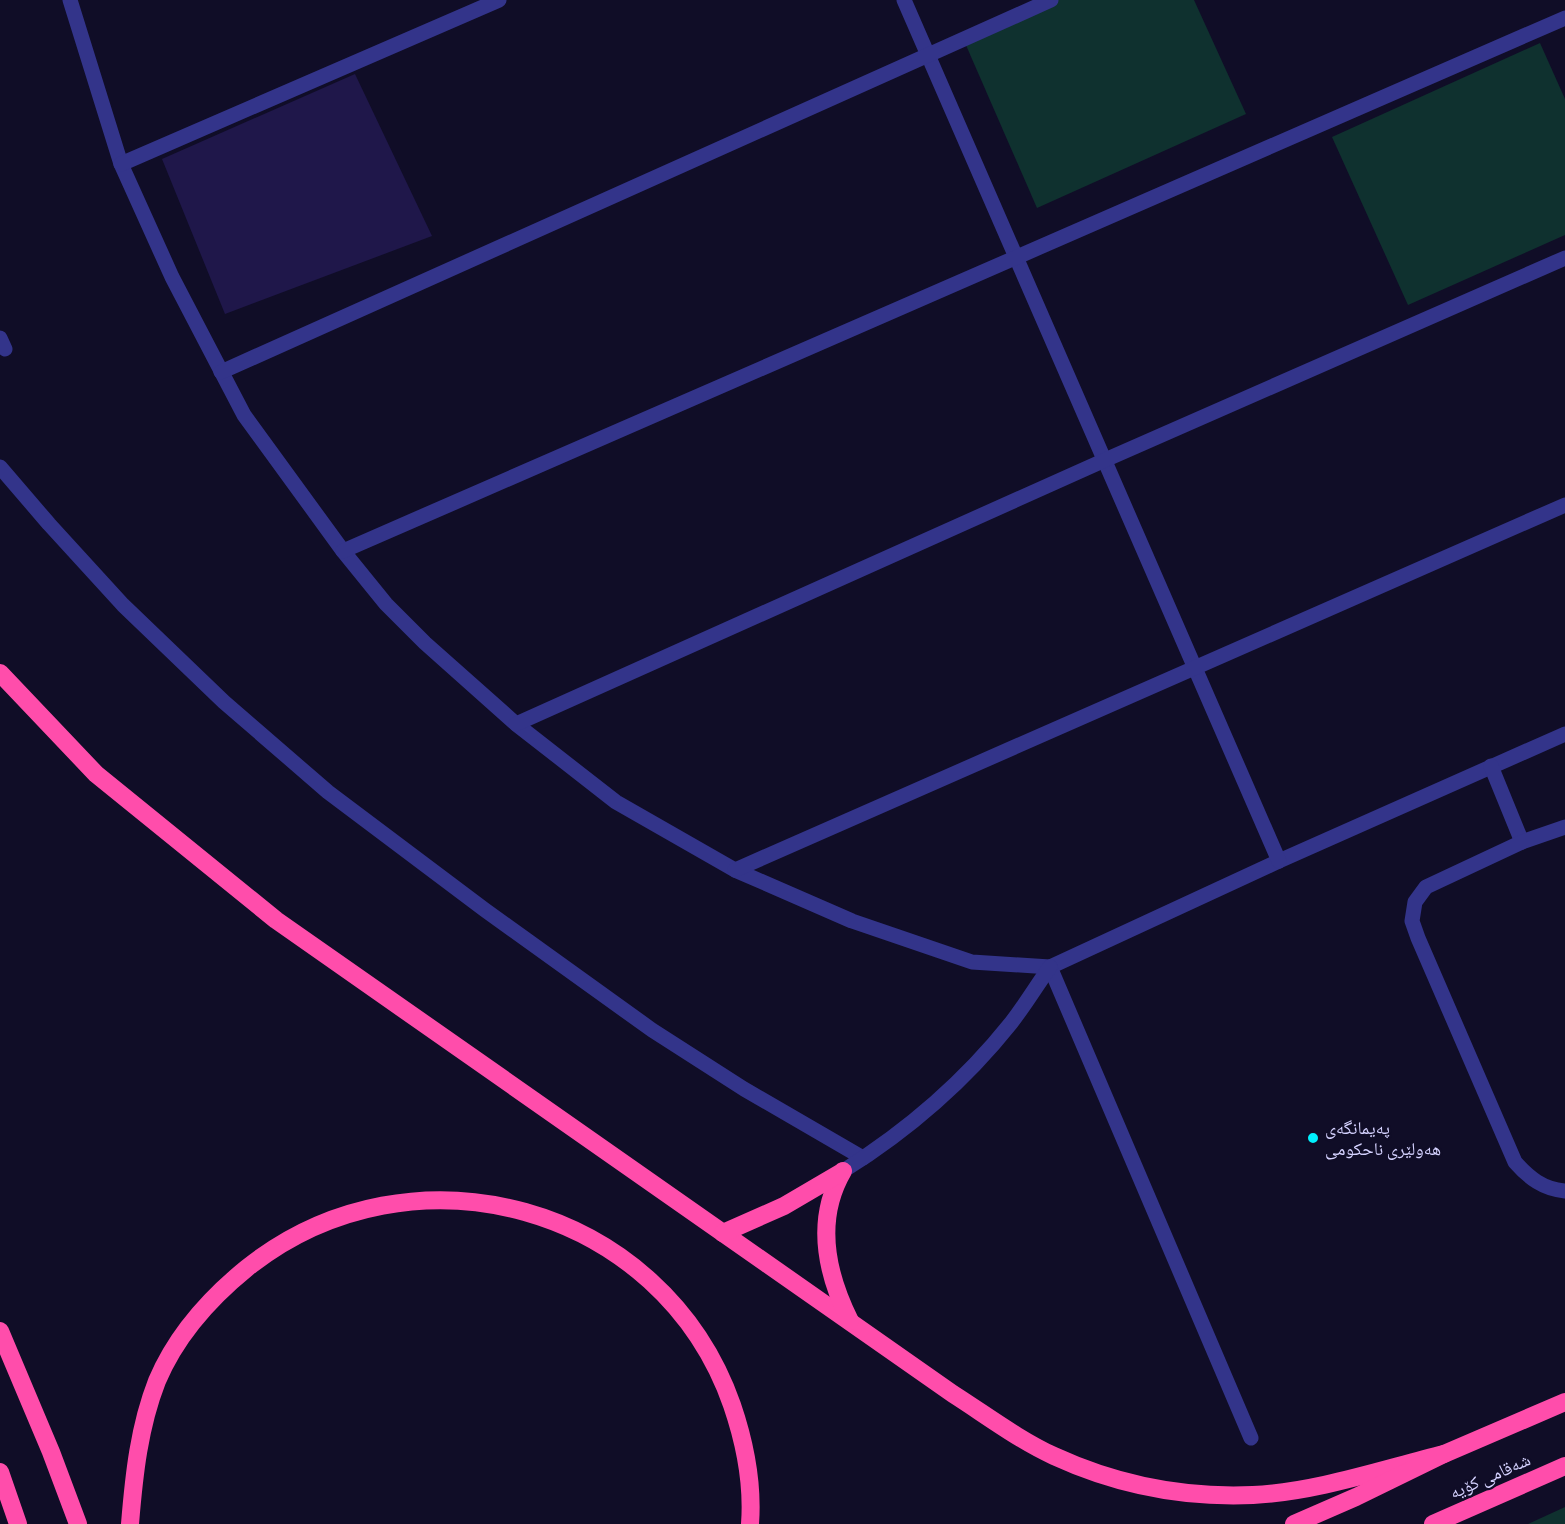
<svg xmlns="http://www.w3.org/2000/svg" width="1565" height="1524" viewBox="0 0 1565 1524" font-family="Commissioner,'Noto Naskh Arabic',sans-serif">
  <style>
    .green { fill: #0f312f }
    .building { fill: #1f174a }
    .lines { fill: none; stroke-linecap: round; stroke-linejoin: round }
    .minor { stroke: #33348a; stroke-width: 15 }
    .highway { stroke: #ff4dab; stroke-width: 18 }
    .poi-dot { fill: #00f0fd; stroke: #100d27; stroke-width: 2 }
    .labels { text-anchor: middle; stroke-width: 4.5; stroke-linejoin: round; paint-order: stroke }
    .poi-label { font-size: 18px; fill: #d5d2ff; stroke: #100d27; text-anchor: start }
    .street-label { font-size: 18px; fill: #d5d2ff; stroke: #100d27 }
  </style>
  <rect width="100%" height="100%" fill="#100d27"/>
  <!-- green -->
  <g class="green">
    <path d="M1044,0H1194L1246,114L1037,208L962,36Z"/>
    <path d="M1540,43L1565,99V235L1408,305L1332,137Z"/>
    <path d="M1565,1507V1524H1528Z"/>
  </g>
  <!-- building -->
  <path class="building" d="M355,74L432,236L225,314L162,159Z"/>
  <g class="lines">
    <!-- minor -->
    <g class="minor">
      <path d="M70,0L121,164L172,277L244,415L343,551L386,604L425,643L516,724L616,802L735,870L852,921L972,962L1050,967L1279,861L1565,734"/>
      <path d="M904,0L1279,861"/>
      <path d="M121,164L499,0"/>
      <path d="M0,338L5,349"/>
      <path d="M221,372L1051,0"/>
      <path d="M0,467L49,524L123,605L224,702L328,792L485,910L652,1030L744,1089L863,1158"/>
      <path d="M343,551L1565,18"/>
      <path d="M516,724L1105,460L1565,258"/>
      <path d="M1491,766L1522,842"/>
      <path d="M1565,827L1522,842L1426,887L1415,902L1412,921L1418,938L1515,1162C1529,1178 1543,1189 1565,1191"/>
      <path d="M735,870L1565,505"/>
      <path d="M1050,967L1251,1438"/>
      <path d="M843,1171C907,1131 964,1082 1011,1023C1025,1005 1037,985 1050,967"/>
    </g>
    <!-- highway -->
    <g class="highway">
      <path d="M0,673L96,774L276,920L953,1394C986,1415 1019,1440 1054,1456C1117,1485 1184,1498 1253,1495C1316,1492 1383,1469 1444,1454"/>
      <path d="M843,1171C815,1219 826,1273 850,1321"/>
      <path d="M723,1233L784,1206L842,1172"/>
      <path d="M0,1331L51,1452L78,1524"/>
      <path d="M0,1472L18,1524"/>
      <path d="M130,1524C134,1475 139,1427 157,1381C176,1336 210,1298 247,1268C412,1136 662,1205 732,1405C745,1443 753,1484 750,1524"/>
      <path d="M1294,1524L1356,1497L1444,1454L1565,1402"/>
      <path d="M1433,1524L1565,1466"/>
    </g>
  </g>
  <!-- markers -->
  <circle class="poi-dot" cx="1313" cy="1138" r="6"/>
  <g class="labels">
    <!-- poi labels -->
    <g class="poi-label">
      <text x="1325" y="1134">پەیمانگەی<tspan x="1325" dy="21">هەولێری ناحکومی</tspan></text>
    </g>
    <!-- street labels -->
    <g class="street-label">
      <text transform="translate(1490 1476) rotate(-24)" y="6">شەقامی کۆیە</text>
    </g>
  </g>
</svg>
